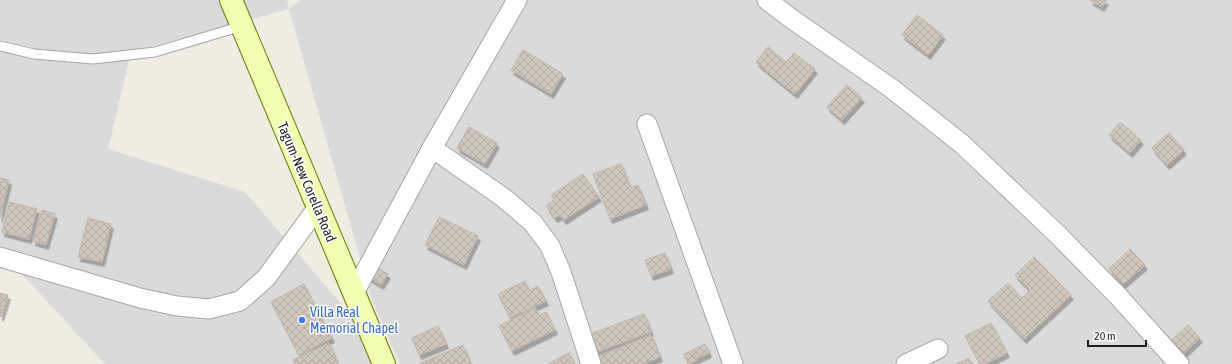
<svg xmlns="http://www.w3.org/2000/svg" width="1232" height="364" viewBox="0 0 1232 364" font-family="'Asap Condensed',sans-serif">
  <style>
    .residential { fill: #dbdada }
    .building { fill: url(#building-cross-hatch); stroke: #c2b4a3; filter: url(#shadow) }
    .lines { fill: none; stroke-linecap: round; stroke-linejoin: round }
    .service-casing { stroke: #a4a4a4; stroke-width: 11 }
    .minor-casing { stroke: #a4a4a4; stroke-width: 21 }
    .secondary-casing { stroke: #607800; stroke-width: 24 }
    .service { stroke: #fff; stroke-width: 9 }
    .minor { stroke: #fff; stroke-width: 19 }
    .secondary { stroke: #f3ffb0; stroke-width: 22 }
    .shop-dot { fill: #3f7fe0; stroke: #fff; stroke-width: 1.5 }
    .labels { text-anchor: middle; stroke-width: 3; stroke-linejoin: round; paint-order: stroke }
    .street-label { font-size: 14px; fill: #1d1d1d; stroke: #fff }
    .shop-label { font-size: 14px; fill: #366cbe; stroke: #fff; text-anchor: start }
  </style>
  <defs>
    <pattern id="building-cross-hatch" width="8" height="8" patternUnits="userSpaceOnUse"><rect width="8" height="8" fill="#d0c6bb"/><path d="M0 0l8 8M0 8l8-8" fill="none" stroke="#b2aaa0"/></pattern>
    <filter id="shadow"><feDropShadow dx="2.5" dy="4.5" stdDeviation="0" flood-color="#0004"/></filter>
  </defs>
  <rect width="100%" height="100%" fill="#efece2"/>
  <!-- residential -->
  <path class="residential" d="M0,0H287L289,9L301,0H1232V364H400L372,300L289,9L131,52L108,149L245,192L354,319L376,364H105L17,269L0,266Z"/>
  <!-- building -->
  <g class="building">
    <path d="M1090,0H1106L1102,7Z"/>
    <path d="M917,15L943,35L928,55L902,35Z"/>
    <path d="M768,47L786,62L774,77L756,62Z"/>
    <path d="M523,50L563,74L551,94L511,70Z"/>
    <path d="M794,53L815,69L795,94L774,77Z"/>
    <path d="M847,85L862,98L842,120L827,107Z"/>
    <path d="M1120,122L1141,140L1130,153L1109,135Z"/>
    <path d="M469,127L497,143L485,164L457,148Z"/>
    <path d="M1169,133L1184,150L1167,165L1152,148Z"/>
    <path d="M621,164L630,188L638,185L646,205L610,219L593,174Z"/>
    <path d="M583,174L599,197L564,220L560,215L555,218L546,206L554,200L551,195Z"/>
    <path d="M0,178L9,180L0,218Z"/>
    <path d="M10,202L37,209L29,239L2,232Z"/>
    <path d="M42,210L55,214L46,245L33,241Z"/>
    <path d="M439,217L478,236L464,265L425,245Z"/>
    <path d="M88,218L111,224L102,262L78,257Z"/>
    <path d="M1130,249L1145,265L1123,284L1109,269Z"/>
    <path d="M665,253L671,269L651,276L645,260Z"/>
    <path d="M1034,257L1071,295L1024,339L988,301L1008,283L1022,298L1030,290L1015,275Z"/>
    <path d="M373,265L388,274L381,285L366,276Z"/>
    <path d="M525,281L529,291L538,286L546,301L510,318L498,294Z"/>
    <path d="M304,284L332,338L299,355L271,302Z"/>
    <path d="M0,293L8,295L1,317L0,316Z"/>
    <path d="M535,308L539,316L546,312L555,330L512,351L499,326Z"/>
    <path d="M644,314L651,332L592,354L585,336Z"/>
    <path d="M991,323L1007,353L985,364H980L965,336Z"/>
    <path d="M1188,325L1200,338L1184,353L1172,340Z"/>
    <path d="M438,326L446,344L419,355L412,338Z"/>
    <path d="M651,335L660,357L642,364H593L591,359Z"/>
    <path d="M329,343L338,364H295L293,360Z"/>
    <path d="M705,344L709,353L696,359L692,350Z"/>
    <path d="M463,345L471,364H421V363Z"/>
    <path d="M691,351L696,361L688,364L684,354Z"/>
    <path d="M569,353L575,364H548L559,358Z"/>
    <path d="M969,358L973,364H956Z"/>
  </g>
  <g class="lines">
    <!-- service casing -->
    <g class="service-casing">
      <path id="service" d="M0,46L34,54L93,59L155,52L242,26"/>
    </g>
    <!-- minor casing -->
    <g class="minor-casing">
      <g id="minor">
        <path d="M767,0L789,17L891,88L962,144L1056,233L1119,297L1179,364"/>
        <path d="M647,124L733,364"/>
        <path d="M432,148L504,198L533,223L550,246L561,272L591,364"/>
        <path d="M0,257L140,298L177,306L209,309L240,301L266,278L318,207"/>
        <path d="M354,293L432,148L517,0"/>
        <path d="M906,364L938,349"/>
      </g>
    </g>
    <!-- secondary casing -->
    <g class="secondary-casing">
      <path id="secondary" d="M231,0L354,293L384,364"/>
    </g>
    <!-- service -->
    <use href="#service" class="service"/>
    <!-- minor -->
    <use href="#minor" class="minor"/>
    <!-- secondary -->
    <use href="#secondary" class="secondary"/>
  </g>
  <!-- markers -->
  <circle class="shop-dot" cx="302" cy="320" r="4"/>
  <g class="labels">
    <!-- street labels -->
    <g class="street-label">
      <text transform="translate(307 182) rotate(67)" y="5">Tagum-New Corella Road</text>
    </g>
    <!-- shop labels -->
    <g class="shop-label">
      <text x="310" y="317">Villa Real<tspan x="310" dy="16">Memorial Chapel</tspan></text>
    </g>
  </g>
  <!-- scale -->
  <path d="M1088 340v6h58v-6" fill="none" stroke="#1d1d1d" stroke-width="2"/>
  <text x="1094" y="340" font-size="12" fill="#1d1d1d" stroke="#ffffff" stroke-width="3" paint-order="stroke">20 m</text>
</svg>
